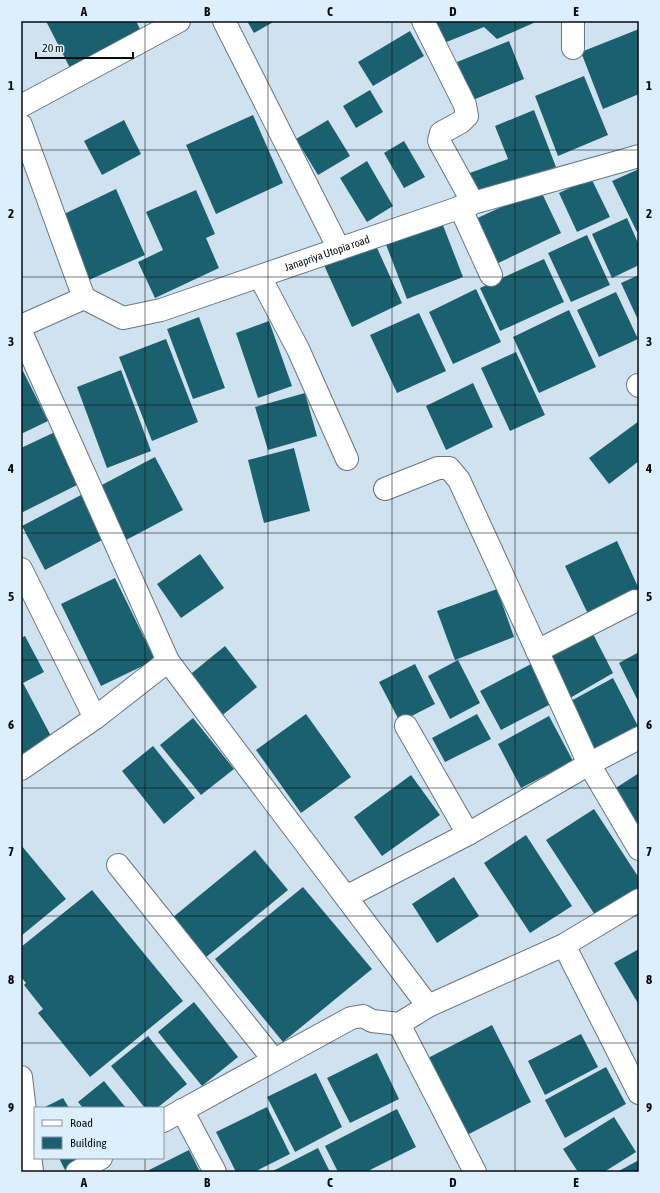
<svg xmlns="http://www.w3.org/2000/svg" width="660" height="1193" viewBox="0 0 660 1193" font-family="'Asap Condensed',sans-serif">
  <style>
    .building { fill: #1b606e }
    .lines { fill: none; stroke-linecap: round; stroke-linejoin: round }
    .minor-casing { stroke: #677783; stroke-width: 24 }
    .minor { stroke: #fff; stroke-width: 22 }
    .grid { fill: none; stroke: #070c11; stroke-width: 1; stroke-opacity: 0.55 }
    .labels { text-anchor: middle; stroke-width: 4; stroke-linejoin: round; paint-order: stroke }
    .street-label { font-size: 11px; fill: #070c11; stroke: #ddeffd }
    .neatline { fill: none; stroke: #070c11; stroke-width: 1.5 }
    .grid-label { font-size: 13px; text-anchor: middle; font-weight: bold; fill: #070c11 }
  </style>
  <rect width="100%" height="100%" fill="#d0e2f0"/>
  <!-- building -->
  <g class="building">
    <path d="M46,21H136L142,33L71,70Z"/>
    <path d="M247,21H275L254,33Z"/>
    <path d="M430,21H538L497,39L484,27L439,45Z"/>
    <path d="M639,29V94L603,109L581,52Z"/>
    <path d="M410,31L424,56L373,86L358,62Z"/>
    <path d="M509,41L524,79L473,100L457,62Z"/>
    <path d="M584,76L608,135L558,156L535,96Z"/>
    <path d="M370,90L383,112L356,128L343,106Z"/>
    <path d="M534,110L556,167L476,199L467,174L508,159L495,126Z"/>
    <path d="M253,115L283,183L216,214L186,145Z"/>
    <path d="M124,120L141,154L102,175L84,141Z"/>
    <path d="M328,120L350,156L318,175L296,139Z"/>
    <path d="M404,141L425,177L404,188L384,153Z"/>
    <path d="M367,161L393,206L367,222L340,178Z"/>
    <path d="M639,169V231L637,232L612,181Z"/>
    <path d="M591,178L610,217L577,232L559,193Z"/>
    <path d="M116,189L145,255L89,280L60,216Z"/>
    <path d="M540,189L561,233L492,266L471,221Z"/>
    <path d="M196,190L215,234L206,238L219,268L155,298L138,262L163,250L146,212Z"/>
    <path d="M627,218L639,245V265L612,278L592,234Z"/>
    <path d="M441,220L463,277L407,299L385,242Z"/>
    <path d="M587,235L610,285L571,302L548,253Z"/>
    <path d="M373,239L402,303L352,327L323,263Z"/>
    <path d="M544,259L564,302L500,331L480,288Z"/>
    <path d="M639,275V322L621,283Z"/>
    <path d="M476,289L501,342L453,364L429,312Z"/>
    <path d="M616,292L638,339L599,357L577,310Z"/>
    <path d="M569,310L596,367L539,393L513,337Z"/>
    <path d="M419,313L446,371L397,393L370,335Z"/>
    <path d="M199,317L225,388L193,399L167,329Z"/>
    <path d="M269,321L292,386L258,398L236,333Z"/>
    <path d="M166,339L198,422L152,441L119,357Z"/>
    <path d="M516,352L545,415L510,431L481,368Z"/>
    <path d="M121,370L151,451L107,468L77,387Z"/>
    <path d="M23,371L48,421L21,434V372Z"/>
    <path d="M473,383L493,427L446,450L426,406Z"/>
    <path d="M305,393L317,436L268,450L255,407Z"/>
    <path d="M639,421V461L609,484L589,458Z"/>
    <path d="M55,432L81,483L21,513V448Z"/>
    <path d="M294,448L310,511L264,523L248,460Z"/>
    <path d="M155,457L183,510L126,540L98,487Z"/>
    <path d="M81,495L104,539L45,570L22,526Z"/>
    <path d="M617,541L639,589L588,614L565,566Z"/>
    <path d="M200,554L224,588L181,618L157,584Z"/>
    <path d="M115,578L155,660L101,686L61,604Z"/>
    <path d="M497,589L514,637L455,660L437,611Z"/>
    <path d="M590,628L613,673L570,698L545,653Z"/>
    <path d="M25,636L44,672L23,683L52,738L21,754V638Z"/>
    <path d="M225,646L257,687L219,718L187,677Z"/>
    <path d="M639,652V703L619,663Z"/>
    <path d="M458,660L480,703L450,719L428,676Z"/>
    <path d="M415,664L435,704L400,722L379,682Z"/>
    <path d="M531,664L551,704L501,730L480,691Z"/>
    <path d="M613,678L639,728L596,752L569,702Z"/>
    <path d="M306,714L351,777L301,813L256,750Z"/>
    <path d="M477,714L491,739L445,762L432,738Z"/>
    <path d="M549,716L573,761L521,788L498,744Z"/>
    <path d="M193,718L234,769L201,795L160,745Z"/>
    <path d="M153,746L195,798L164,824L122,771Z"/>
    <path d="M639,773V841L608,793Z"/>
    <path d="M411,775L440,815L382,856L354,817Z"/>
    <path d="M594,809L639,878V891L597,918L546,840Z"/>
    <path d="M526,835L572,906L530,933L484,863Z"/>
    <path d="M21,845L66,899L21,936Z"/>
    <path d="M255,850L288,890L205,958L172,918Z"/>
    <path d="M454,877L479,916L437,943L412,904Z"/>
    <path d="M303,887L372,969L283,1042L215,959Z"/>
    <path d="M92,890L183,1001L90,1077L38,1013L43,1009L24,985L26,983L21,977V947Z"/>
    <path d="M639,949V1005L614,963Z"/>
    <path d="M194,1002L238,1057L202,1086L158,1032Z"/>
    <path d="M492,1025L531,1102L467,1135L428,1058Z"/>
    <path d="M581,1034L598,1067L545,1095L528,1061Z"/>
    <path d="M148,1036L187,1084L157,1108H145L111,1066Z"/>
    <path d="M377,1053L399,1099L350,1123L327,1078Z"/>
    <path d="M606,1067L626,1104L565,1138L545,1100Z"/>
    <path d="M316,1073L342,1127L295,1152L267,1097Z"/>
    <path d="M104,1081L126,1108H83L78,1102Z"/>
    <path d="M63,1098L69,1108H43Z"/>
    <path d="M267,1107L290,1154L254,1172H236L216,1132Z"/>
    <path d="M397,1109L416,1147L366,1172H338L325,1146Z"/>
    <path d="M614,1117L636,1152L604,1172H578L563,1149Z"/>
    <path d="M318,1148L330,1172H271Z"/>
    <path d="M189,1150L200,1172H145Z"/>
    <path d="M59,1158H88L65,1170Z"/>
    <path d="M639,1160V1172H617Z"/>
  </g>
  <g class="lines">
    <!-- minor casing -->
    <g class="minor-casing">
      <g id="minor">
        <path d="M224,21L339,249"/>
        <path d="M423,21L465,105L467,116L461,122L441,133L439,141L473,203"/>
        <path d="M573,21V48"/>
        <path d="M21,106L179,21"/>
        <path d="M21,125L84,298"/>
        <path d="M460,207L491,275"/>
        <path d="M260,277L298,349L347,459"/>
        <path id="s1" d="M21,326L84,298L123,318L161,310L473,203L639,156"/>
        <path d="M21,332L168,661L428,1006"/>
        <path d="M638,385L639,386"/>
        <path d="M385,489L438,468H449L459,480L589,764L639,849"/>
        <path d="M21,569L95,718"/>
        <path d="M537,651L635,601"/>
        <path d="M406,726L468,834"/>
        <path d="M21,769L95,718L168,661"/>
        <path d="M118,865L274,1060"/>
        <path d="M346,897L468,834L589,764L639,738"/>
        <path d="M564,945L639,1093"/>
        <path d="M399,1024L475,1172"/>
        <path d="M21,1077L32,1172"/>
        <path d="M182,1110L215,1172"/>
        <path d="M163,1121L351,1018L363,1016L372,1021L399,1024L428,1006L564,945L639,900"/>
        <path d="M77,1172L101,1158"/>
      </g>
    </g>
    <!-- minor -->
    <use href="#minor" class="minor"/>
  </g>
  <!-- grid -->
  <path class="grid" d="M145,21V1108M268,21V1172M392,21V1172M515,21V1172M21,150H639M21,277H639M21,405H639M21,533H639M21,660H639M21,788H639M21,916H639M21,1043H639M145,1158V1172"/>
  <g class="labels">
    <!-- street labels -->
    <g class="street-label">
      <text dy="4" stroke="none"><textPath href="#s1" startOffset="327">Janapriya Utopia road</textPath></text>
    </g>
  </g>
  <!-- border -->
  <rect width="660" height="1193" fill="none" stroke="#ddeffd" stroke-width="44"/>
  <!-- legend -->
  <rect x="34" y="1107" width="130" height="52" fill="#ddeffd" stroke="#87949f"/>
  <rect x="42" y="1120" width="20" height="6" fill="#ffffff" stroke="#87949f"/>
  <text x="70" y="1127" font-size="12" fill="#070c11">Road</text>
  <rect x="42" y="1137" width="20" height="12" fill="#1b606e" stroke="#87949f"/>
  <text x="70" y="1147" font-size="12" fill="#070c11">Building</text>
  <!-- scale -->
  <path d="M36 52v6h97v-6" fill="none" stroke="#070c11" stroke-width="2"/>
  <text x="42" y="52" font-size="12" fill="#070c11" stroke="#ddeffd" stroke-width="3" paint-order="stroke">20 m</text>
  <rect x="22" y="22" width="616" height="1149" class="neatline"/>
  <g class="grid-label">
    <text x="84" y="16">A</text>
    <text x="207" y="16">B</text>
    <text x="330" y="16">C</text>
    <text x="453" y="16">D</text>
    <text x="576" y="16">E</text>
    <text x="11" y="90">1</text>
    <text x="649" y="90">1</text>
    <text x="11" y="218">2</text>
    <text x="649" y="218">2</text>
    <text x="11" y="346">3</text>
    <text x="649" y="346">3</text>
    <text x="11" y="473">4</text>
    <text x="649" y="473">4</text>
    <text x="11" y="601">5</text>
    <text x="649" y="601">5</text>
    <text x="11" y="729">6</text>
    <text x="649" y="729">6</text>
    <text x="11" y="856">7</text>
    <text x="649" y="856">7</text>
    <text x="11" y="984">8</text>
    <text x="649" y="984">8</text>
    <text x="11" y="1112">9</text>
    <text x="649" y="1112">9</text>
    <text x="84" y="1187">A</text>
    <text x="207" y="1187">B</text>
    <text x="330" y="1187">C</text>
    <text x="453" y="1187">D</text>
    <text x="576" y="1187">E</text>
  </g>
</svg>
